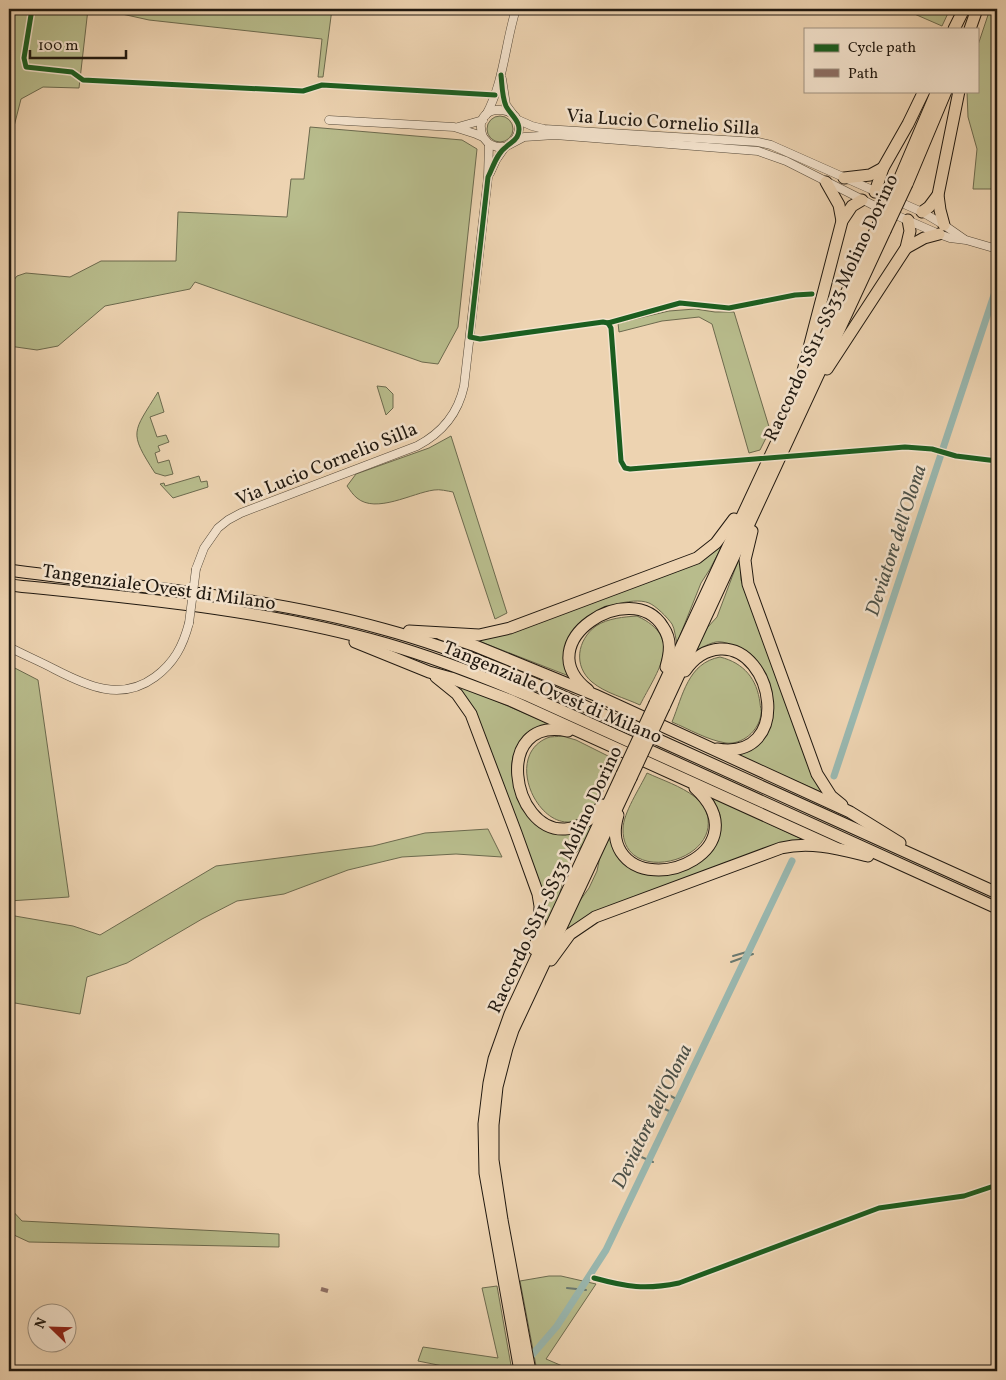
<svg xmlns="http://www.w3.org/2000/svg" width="1006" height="1380" viewBox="0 0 1006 1380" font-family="Vollkorn,serif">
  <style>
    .green { fill: #b8bc8c; stroke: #6c6a4e }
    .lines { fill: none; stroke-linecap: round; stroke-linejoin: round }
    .stream { stroke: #69786f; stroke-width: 2 }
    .canal { stroke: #99b7af; stroke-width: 7 }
    .minor-casing { stroke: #544838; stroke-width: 9 }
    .highway-casing { stroke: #211910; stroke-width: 13 }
    .minor { stroke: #f3e2cc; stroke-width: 8 }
    .highway { stroke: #edd3b1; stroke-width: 11 }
    .minor-bridge-casing { stroke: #544838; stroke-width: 9; stroke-linecap: butt }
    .highway-bridge-casing { stroke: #211910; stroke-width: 13; stroke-linecap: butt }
    .minor-bridge { stroke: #f3e2cc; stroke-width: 8 }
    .highway-bridge { stroke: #edd3b1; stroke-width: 11 }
    .quiet { stroke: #8d6e63; stroke-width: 4; stroke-dasharray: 8 4; stroke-linecap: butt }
    .cycleway-casing { stroke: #f3e2cc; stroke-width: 8 }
    .cycleway { stroke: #1b5e20; stroke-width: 5 }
    .labels { text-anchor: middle; stroke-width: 5; stroke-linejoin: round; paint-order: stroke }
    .street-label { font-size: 19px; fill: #211910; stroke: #f3e2cc }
    .water-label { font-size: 20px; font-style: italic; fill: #4b5048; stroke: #f3e2cc }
  </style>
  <rect width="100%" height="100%" fill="#edd3b1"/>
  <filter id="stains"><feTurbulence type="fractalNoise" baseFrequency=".004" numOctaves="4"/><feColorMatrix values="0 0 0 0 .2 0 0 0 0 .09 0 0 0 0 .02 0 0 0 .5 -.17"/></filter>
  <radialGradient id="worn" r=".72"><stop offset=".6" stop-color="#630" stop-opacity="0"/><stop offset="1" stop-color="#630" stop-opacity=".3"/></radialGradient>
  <!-- green -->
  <g class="green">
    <path d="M9,9H88L79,88L43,87L21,99L9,146Z"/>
    <path d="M120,9H332L323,77H318L322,39L149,20L122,14Z"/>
    <path d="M903,9H950L942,26Z"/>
    <path d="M990,9H997V189H973L977,149L968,117L967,92L977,91V48Z"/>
    <circle cx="500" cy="129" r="13"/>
    <path d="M310,127L462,140L477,149L458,327L438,364L422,362L195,282L190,289L105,306L58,346L37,350L9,346L10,285L17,276L26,273L70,277L101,261H176L178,212L287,217L291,179H304Z"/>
    <path d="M695,309L715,312H734L770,430L760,450L749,453L712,324L699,317L662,321L619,332L618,323L669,311Z"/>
    <path d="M377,386L386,387L393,394V408L386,415Z"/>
    <path d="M158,392L164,412L150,417L157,437L166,435L169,442L158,446L160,451L155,453L158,463L169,460L173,474L165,476L155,473C128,431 133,433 158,392Z"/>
    <path d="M451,436L507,613L495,619L453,492C447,491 440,489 434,490C412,493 376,514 357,498C353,495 350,490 347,486L356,474L429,448Z"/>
    <path d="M199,476L201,482L207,481L208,487L173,498L160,484L164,483L165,486Z"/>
    <path d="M722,546L710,569L701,583L677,643C675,637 675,629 672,624C667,617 656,606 649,603C632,596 596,609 583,620C576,625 570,634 567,642C563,653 566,664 569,676L476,640L701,560Z"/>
    <path d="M740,556L741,580L812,776L823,793L735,754C745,750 757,747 764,737C783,713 769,662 743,649C739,647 735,646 732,645C727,643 721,641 716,642C710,643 701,648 695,651L707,628L717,617Z"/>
    <path d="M637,616C685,638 657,671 640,705C625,698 605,693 592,682C573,666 577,640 596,626C608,618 624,617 637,616Z"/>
    <path d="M720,657C744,663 757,679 760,703C760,706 762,711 761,714C759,731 742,745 726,743C707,740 689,729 672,722C683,695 688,663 720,657Z"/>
    <path d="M9,665L38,680L69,897L9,901Z"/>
    <path d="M459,685L552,725C531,729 506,750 513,774C518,788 533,811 540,826L592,823L593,825L584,843L572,858L563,879L559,898L544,930V916L457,689Z"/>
    <path d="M562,736L576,740L616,760C609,776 603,795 593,808C552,858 496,760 547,738C551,736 558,737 562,736Z"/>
    <path d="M647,773C662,780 681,786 695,797C702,802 707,810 708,819C714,864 622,884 623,829C623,813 640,788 647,773Z"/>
    <path d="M714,798L804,840L562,934L576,906L589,888L597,871L601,852L610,832L639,871L651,875L683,868L720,829V815L713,799Z"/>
    <path d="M488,829L502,857L456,854L402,857L348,870L284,894L237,901L202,919L127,963L87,977L80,1014L9,1002V915L73,926L100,935L216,866L373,846L425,833Z"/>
    <path d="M9,1207L22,1221L279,1234V1247L29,1242L16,1236L9,1231Z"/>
    <path d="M549,1276H561L596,1284L546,1359L574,1371H537L520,1281Z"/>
    <path d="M497,1286L512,1371H468L418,1361L423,1347L498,1358L482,1288Z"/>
  </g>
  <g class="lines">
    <!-- stream -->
    <g class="stream">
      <path d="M733,956L750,951"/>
      <path d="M731,962L753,954"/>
      <path d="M667,1094L680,1101"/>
      <path d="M662,1108L674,1113"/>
      <path d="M639,1156L653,1162"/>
      <path d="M567,1288L586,1290"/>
    </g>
    <!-- canal -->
    <g class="canal">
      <path d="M834,776L997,286"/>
      <path d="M526,1362L557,1326L606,1250L792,861"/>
    </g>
    <!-- minor casing -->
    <g class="minor-casing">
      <g id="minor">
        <path d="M502,79L506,105L512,113"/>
        <path d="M486,115C504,82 505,44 516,9"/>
        <path d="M516,119L532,126L544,129L758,142L771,145L922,212L944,225L964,239"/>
        <path d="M329,120L454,127L476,134L483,137L489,144L497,147H505L524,137L555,135L758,151L786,161L873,205L939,234L950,238L966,240L997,249"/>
        <path d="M458,127L483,120"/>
        <path d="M483,137C468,96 538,105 514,141"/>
        <path d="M490,173L496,160L505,147"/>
        <path d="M196,569L204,548L218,528L228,520L241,513L417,446C442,433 458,414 464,386L488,177L489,144"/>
        <path d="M9,647C24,655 39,661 54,669C87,686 121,702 155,677C174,663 183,646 189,623"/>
      </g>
    </g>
    <!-- highway casing -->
    <g class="highway-casing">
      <g id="highway">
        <path d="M954,29L964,9"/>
        <path d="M970,29L977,9"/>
        <path d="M844,178L870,175L883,168"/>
        <path d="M899,180L937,91"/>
        <path d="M826,182L839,205L842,221"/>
        <path d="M907,184L946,91"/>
        <path d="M875,192L883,168L908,124L924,91"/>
        <path d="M922,212L929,207L938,195"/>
        <path d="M944,225L940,210L938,195L959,91"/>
        <path d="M906,248L924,238L939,234"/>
        <path d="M827,369L906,248L910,231L908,220"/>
        <path d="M803,371L842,221L852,206L862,200"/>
        <path d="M752,531L745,560L748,584L817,774L831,796L842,805"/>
        <path d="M9,570C134,587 260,595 383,629C480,655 570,700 661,741C773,792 885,842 997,893"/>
        <path d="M9,585C135,598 264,609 387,644C435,658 482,676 529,696L997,908"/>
        <path d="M409,631L479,635L510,628L697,558L716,543L734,519"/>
        <path d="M441,634L473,645L595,695L850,812L900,843"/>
        <path d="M355,642L429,672L451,678L512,701L836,848"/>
        <path d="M685,671C693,659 705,650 720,649C774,646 794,761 717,749"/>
        <path d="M436,677L457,694L471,714L516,833L538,894L540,906L539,933L534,949"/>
        <path d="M588,690C526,642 632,576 663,627C672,640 670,653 666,667"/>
        <path d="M655,703L877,227"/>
        <path d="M664,707L885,231"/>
        <path d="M568,731C492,715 511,832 565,829C582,828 593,818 602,805"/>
        <path d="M618,815C614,828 614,841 621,852C651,898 760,848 695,788"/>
        <path d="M551,960L570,934L595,917L781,848C811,841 839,849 868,856"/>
        <path d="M520,1371L485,1173L484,1124L489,1083L494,1059L510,1014L622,774"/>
        <path d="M530,1371L502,1220L493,1160V1125L497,1087L507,1048L513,1030L631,778"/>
      </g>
    </g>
    <!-- minor -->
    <use href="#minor" class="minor"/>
    <!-- highway -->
    <use href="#highway" class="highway"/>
    <!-- minor-bridge casing -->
    <g class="minor-bridge-casing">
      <path id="minor-bridge" d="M189,623L196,569"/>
    </g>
    <!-- highway-bridge casing -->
    <g class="highway-bridge-casing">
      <g id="highway-bridge">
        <path d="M877,227L899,180"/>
        <path d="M885,231L907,184"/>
        <path d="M622,774L655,703"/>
        <path d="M631,778L664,707"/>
      </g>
    </g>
    <!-- minor-bridge -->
    <use href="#minor-bridge" class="minor-bridge"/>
    <!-- highway-bridge -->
    <use href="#highway-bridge" class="highway-bridge"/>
    <!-- quiet -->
    <path class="quiet" d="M321,1289L328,1291"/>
    <!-- cycleway casing -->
    <g class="cycleway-casing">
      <g id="cycleway">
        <path d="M32,9L24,58L26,67L72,72L83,80L303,91L322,85L495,95"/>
        <path d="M501,75C502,84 502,97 506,106C511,116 524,123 517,137C514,142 510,143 506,147C497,153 493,167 488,177L470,337L480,339L603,322L608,323L680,303L729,308L795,295L812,294"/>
        <path d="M608,323L611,328L621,461L625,468L630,469L905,447L932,449L956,456L997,461"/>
        <path d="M594,1278C627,1287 645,1290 679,1283L879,1208L964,1196L997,1185"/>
      </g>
    </g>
    <!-- cycleway -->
    <use href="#cycleway" class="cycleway"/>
  </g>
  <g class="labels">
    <!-- street labels -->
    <g class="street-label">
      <text transform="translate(663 121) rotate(4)" y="7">Via Lucio Cornelio Silla</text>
      <text transform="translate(830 307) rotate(-65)" y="7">Raccordo SS11-SS33 Molino Dorino</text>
      <text transform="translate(326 463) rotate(-22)" y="7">Via Lucio Cornelio Silla</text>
      <text transform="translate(159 586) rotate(8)" y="7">Tangenziale Ovest di Milano</text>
      <text transform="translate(553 691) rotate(23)" y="7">Tangenziale Ovest di Milano</text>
      <text transform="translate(554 879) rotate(-65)" y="7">Raccordo SS11-SS33 Molino Dorino</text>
    </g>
    <!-- water labels -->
    <g class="water-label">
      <text transform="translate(895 540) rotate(-72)" y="7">Deviatore dell'Olona</text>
      <text transform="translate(651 1116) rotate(-64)" y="7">Deviatore dell'Olona</text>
    </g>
  </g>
  <!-- margin -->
  <rect width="1006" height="1380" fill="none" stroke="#edd3b1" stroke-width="30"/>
  <rect x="10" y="10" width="986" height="1360" fill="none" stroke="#211910" stroke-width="2.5"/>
  <rect x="15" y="15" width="976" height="1350" fill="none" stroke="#211910"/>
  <!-- legend -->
  <rect x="804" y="28" width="175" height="65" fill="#f3e2cc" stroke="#9f9281"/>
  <rect x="814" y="44" width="25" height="8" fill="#1b5e20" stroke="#9f9281"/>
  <text x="848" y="52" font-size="15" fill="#211910">Cycle path</text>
  <rect x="814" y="69" width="25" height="8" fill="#8d6e63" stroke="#9f9281"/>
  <text x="848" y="78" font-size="15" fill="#211910">Path</text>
  <!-- north arrow -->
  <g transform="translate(52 1328) rotate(293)"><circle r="24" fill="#f3e2cc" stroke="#9f9281"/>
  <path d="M0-4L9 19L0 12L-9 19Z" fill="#8f2418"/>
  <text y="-8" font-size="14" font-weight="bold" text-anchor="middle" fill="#211910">N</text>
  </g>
  <!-- scale -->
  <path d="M30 50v8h96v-8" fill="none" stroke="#211910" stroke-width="2.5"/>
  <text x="38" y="50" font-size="15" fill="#211910" stroke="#f3e2cc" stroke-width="4" paint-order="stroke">100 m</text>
  <rect width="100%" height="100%" filter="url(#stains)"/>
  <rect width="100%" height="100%" fill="url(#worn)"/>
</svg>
